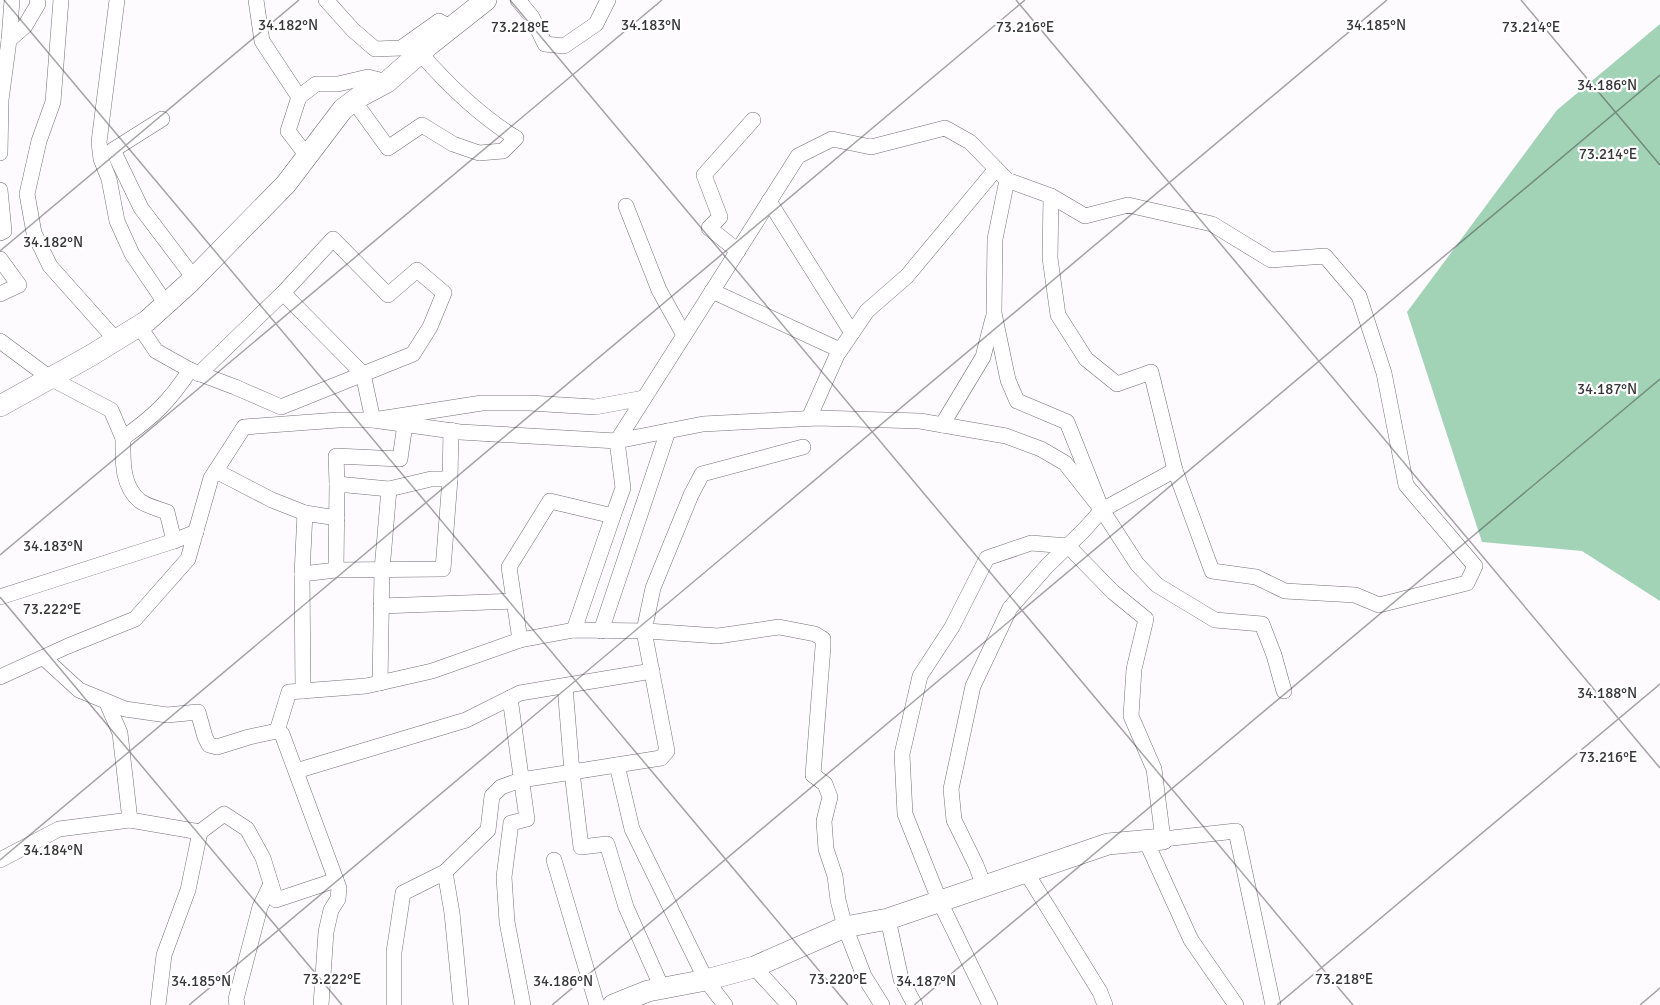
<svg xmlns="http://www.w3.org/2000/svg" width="1660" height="1005" viewBox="0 0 1660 1005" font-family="Signika,sans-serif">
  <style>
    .forest { fill: #a3d3b7 }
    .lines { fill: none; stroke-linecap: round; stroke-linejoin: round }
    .street-casing { stroke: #747077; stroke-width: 16 }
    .secondary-casing { stroke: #747077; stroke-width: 22 }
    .street { stroke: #fff; stroke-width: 15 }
    .secondary { stroke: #fff; stroke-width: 21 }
    .ticks { fill: none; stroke: #373639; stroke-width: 1.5; stroke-opacity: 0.45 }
    .ticks-label { font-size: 15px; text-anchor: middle; fill: #373639; stroke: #fff; stroke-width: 4.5; stroke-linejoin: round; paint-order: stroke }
  </style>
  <rect width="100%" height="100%" fill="#fdfbfe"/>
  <!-- forest -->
  <path class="forest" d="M1660,24V601L1582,551L1482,542L1407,312L1557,110Z"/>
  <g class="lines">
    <!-- street casing -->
    <g class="street-casing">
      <g id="street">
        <path d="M61,0L53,102L39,141L27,194L34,233L50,266L116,340"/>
        <path d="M117,0L99,142L101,159L109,179L117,221L132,254L166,304"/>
        <path d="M256,0L262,41L299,97L288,131L307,156"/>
        <path d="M326,0L353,30L375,49L401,48L439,21L451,28"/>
        <path d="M518,0L532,17L545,44L564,46L596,24L608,0"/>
        <path d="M9,40L12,0"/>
        <path d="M299,97L316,84H338L368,77L387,82"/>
        <path d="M354,101L388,148L422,125L453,144L479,153L503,151L516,138C480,116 448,85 420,53"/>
        <path d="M162,119L113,150L141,208L194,278"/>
        <path d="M0,153L1,100L9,40L25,26L38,4L37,0"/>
        <path d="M1007,180L995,239L994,313L1008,380L1017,401L1067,422L1102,510L1137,564L1157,585L1215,620L1262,624L1274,655L1284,691"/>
        <path d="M0,190L4,231L0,233"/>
        <path d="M1051,196L1050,258L1058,315L1086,359L1117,384L1151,372L1175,470"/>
        <path d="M769,201L852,333"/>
        <path d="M626,206L659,290L684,335"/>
        <path d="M738,251L709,228L720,217L704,175L753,120"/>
        <path d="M0,259L19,285L0,294"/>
        <path d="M712,291L840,350"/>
        <path d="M139,326L156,351L190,370"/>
        <path d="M0,341L50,378L111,410L123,438C153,417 170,401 190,370L235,387L281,407L413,354L430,327L444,293L417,270L388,295L333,239L283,293"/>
        <path d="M199,374L283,293L363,374L373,420L482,403H529L595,407L644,398"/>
        <path d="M809,418L837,355L867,311L907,276L996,169"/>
        <path d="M942,425L983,357L993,318"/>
        <path d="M123,438C123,460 121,485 140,501C147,506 159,509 167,512L174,541"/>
        <path d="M216,471L272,500L305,513"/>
        <path d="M337,484L336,456L400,459L405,424"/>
        <path d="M336,570L443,569L450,479"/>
        <path d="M302,574L305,513L337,518"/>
        <path d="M0,597L174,541L196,532"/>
        <path d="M381,606L514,601"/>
        <path d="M574,630L613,516"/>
        <path d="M601,631L668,431"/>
        <path d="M44,658L79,690L125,709L167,715L198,712L205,737L209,745L217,747L249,737L277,731L282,734L339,888L338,899L331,910L326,932L321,1005"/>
        <path d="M0,677L68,646L135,619L188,559L211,478L244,427L338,420H373L460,432L617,441L703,424L818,418L920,421L1006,436L1041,449L1065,463L1102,510L1175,470L1212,571L1256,577L1285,591L1355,595L1379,605L1467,583L1475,566L1406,485L1384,373L1359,296L1325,256L1271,260L1212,224L1128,205L1085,216L1051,196L1007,180L970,142L945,128L871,147L832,139L798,156L617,441L623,488L613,516L550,501L509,567L520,640"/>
        <path d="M380,683L382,570L389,489"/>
        <path d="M565,686L572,772L581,847L607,844L626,907L662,988"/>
        <path d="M303,691L302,574L336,570L337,484L389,489L431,479H450L451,430"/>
        <path d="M510,698L527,819L511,823L504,877L507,922L523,1005"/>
        <path d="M277,731L289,692L366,686L432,671L520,640L574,630L647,631L718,636L779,627L815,634L823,639V647L813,775L825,784L830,797L824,821L826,849L835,876L838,900L845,927L864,976L882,1005"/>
        <path d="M617,765L632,829L706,980L725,1005"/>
        <path d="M296,771L466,720L520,693L652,671"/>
        <path d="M130,820L200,832L188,890L164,955L158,1005"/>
        <path d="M200,832L224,814L247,829L263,858L276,900L336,880"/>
        <path d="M1146,841L1191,940L1236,1005"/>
        <path d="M0,860L59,829L130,820L120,733L107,703"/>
        <path d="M554,860L597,1005"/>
        <path d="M445,872L452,913L461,1005"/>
        <path d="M1026,872L1100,992L1105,1005"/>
        <path d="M984,886L976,865L954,820L951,789L973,686L1010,608L1047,566L1084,530L1102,510"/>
        <path d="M888,919L901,979L915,1005"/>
        <path d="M754,967L789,1005"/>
        <path d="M237,1005L236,999L260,907L271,884"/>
        <path d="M394,1005V952L403,893L445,872L488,830L492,796L501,787L521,780L661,758L667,751L644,631L653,588L691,495L702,474L803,447"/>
        <path d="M990,1005L940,902L905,814L902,754L920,676L952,627L987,558L1031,543L1068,546L1113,592L1146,619L1134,669L1131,716L1154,769L1163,839L1236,831L1273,1005"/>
      </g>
    </g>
    <!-- secondary casing -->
    <g class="secondary-casing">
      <g id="secondary">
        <path d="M0,406L90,356L147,321L189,283L286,184L343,109L359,97L387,82L429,45L486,0"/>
        <path d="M613,1005L648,991L706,980L754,967L845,927L888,919L1108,844L1163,839"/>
      </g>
    </g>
    <!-- street -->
    <use href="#street" class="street"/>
    <!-- secondary -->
    <use href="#secondary" class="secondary"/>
  </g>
  <!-- ticks -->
  <path class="ticks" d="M4,0L848,1005M510,0L1353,1005M1016,0L1660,768M1521,0L1660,165M0,251L299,0M0,555L662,0M0,597L342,1005M0,860L1025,0M189,1005L1387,0M552,1005L1660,75M914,1005L1660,379M1277,1005L1660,684M1640,1005L1660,988"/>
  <g class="ticks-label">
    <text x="288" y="30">34.182°N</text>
    <text x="651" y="30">34.183°N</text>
    <text x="1376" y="30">34.185°N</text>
    <text x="1531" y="32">73.214°E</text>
    <text x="520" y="32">73.218°E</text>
    <text x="1025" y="32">73.216°E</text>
    <text x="1607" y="90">34.186°N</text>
    <text x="1608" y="159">73.214°E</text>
    <text x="53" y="247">34.182°N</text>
    <text x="1607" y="394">34.187°N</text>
    <text x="53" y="551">34.183°N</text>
    <text x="52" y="614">73.222°E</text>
    <text x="1607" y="698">34.188°N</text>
    <text x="1608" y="762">73.216°E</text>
    <text x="53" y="855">34.184°N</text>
    <text x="332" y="984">73.222°E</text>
    <text x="838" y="984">73.220°E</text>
    <text x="1344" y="984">73.218°E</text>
    <text x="201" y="986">34.185°N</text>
    <text x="563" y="986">34.186°N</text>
    <text x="926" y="986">34.187°N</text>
  </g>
</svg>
